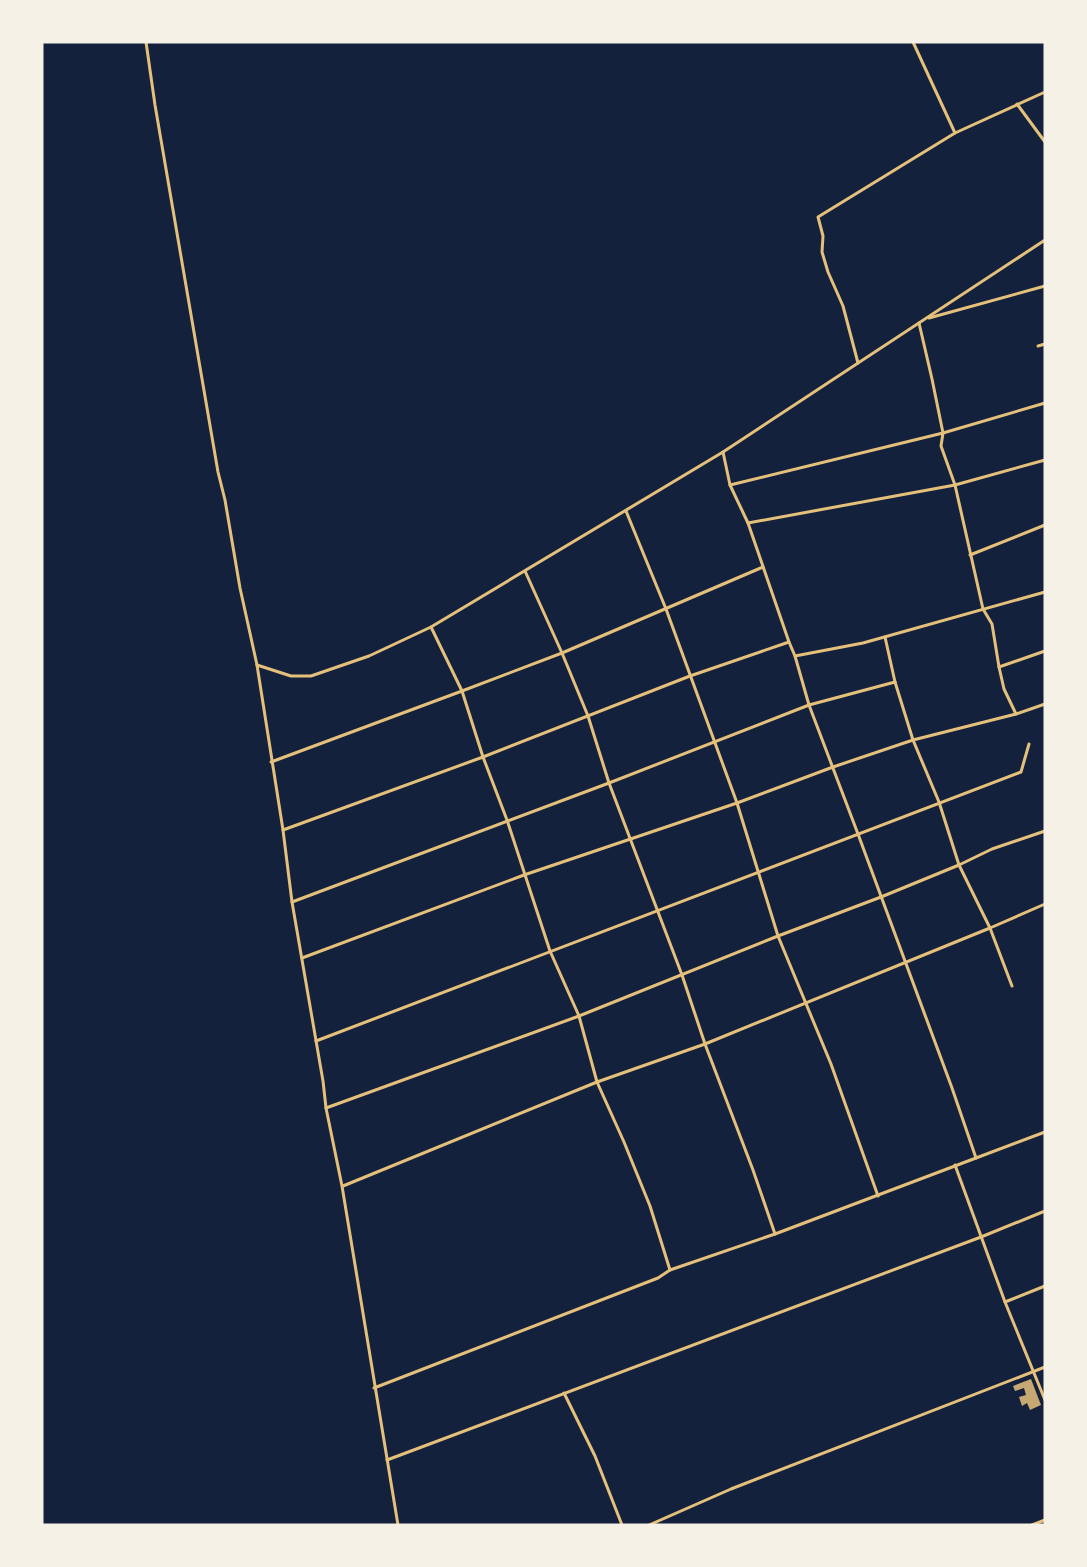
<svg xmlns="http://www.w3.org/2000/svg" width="1087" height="1567" viewBox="0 0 1087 1567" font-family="'DejaVu Sans',sans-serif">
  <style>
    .building { fill: #c6a872 }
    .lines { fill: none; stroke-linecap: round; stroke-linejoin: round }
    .minor { stroke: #e5c07b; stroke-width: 3 }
  </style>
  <rect width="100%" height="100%" fill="#14213d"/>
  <!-- building -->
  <path class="building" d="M1031,1379L1041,1405L1030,1410L1027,1403L1022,1406L1019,1397L1026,1395L1024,1388L1015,1391L1013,1386Z"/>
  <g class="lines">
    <!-- minor -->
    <g class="minor">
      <path d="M146,42L155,105L218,472L225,500L240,588L257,665L283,830L292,902L323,1081L326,1108L342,1186L398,1525"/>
      <path d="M913,42L955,133"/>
      <path d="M1017,104L1045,142"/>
      <path d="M929,318L1045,286"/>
      <path d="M919,323L932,379L943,433L941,446L955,485L983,609L992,624L999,667L1004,689L1016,714"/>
      <path d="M1038,346L1045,344"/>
      <path d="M858,363L843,306L828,272L822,252L823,236L818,217L955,133L1045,92"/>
      <path d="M730,485L943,433L1045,403"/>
      <path d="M626,511L666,609L737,803L778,936L831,1064L878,1196"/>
      <path d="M748,523L955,485L1045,460"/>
      <path d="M970,555L1045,525"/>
      <path d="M525,571L562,653L588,716L609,783L682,975L705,1044L753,1170L775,1234"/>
      <path d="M431,627L462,691L483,757L507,820L550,951L579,1016L597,1082L624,1142L650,1206L670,1270"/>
      <path d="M885,637L895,682L913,740L939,802L959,865L990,928L1012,986"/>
      <path d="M795,656L863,643L1045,592"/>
      <path d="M257,665L291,676H311L369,656L431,627L723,452L1045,240"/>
      <path d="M999,667L1045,651"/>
      <path d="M271,762L462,691L562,653L763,567"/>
      <path d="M283,830L483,757L690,676L789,642"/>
      <path d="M292,902L609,783L809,705L895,682"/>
      <path d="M302,958L524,875L737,803L833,767L913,740L1016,714L1045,704"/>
      <path d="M316,1041L1021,772L1029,744"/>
      <path d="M326,1108L579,1016L778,936L881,897L959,865L992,849L1045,831"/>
      <path d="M976,1158L1045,1132"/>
      <path d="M955,1165L1005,1302L1045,1400"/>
      <path d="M343,1186L597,1082L705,1044L990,928L1045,904"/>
      <path d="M1005,1302L1045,1286"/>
      <path d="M374,1388L658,1278L670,1270L775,1234L976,1158L952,1088L858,834L809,705L795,656L789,642L748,523L730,485L723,452"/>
      <path d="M564,1393L595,1456L622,1525"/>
      <path d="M387,1460L981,1237L1045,1211"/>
      <path d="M649,1525L731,1489L1045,1367"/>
      <path d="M1032,1525L1045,1520"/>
    </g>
  </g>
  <!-- border -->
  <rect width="1087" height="1567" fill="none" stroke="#f6f1e7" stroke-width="87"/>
</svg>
